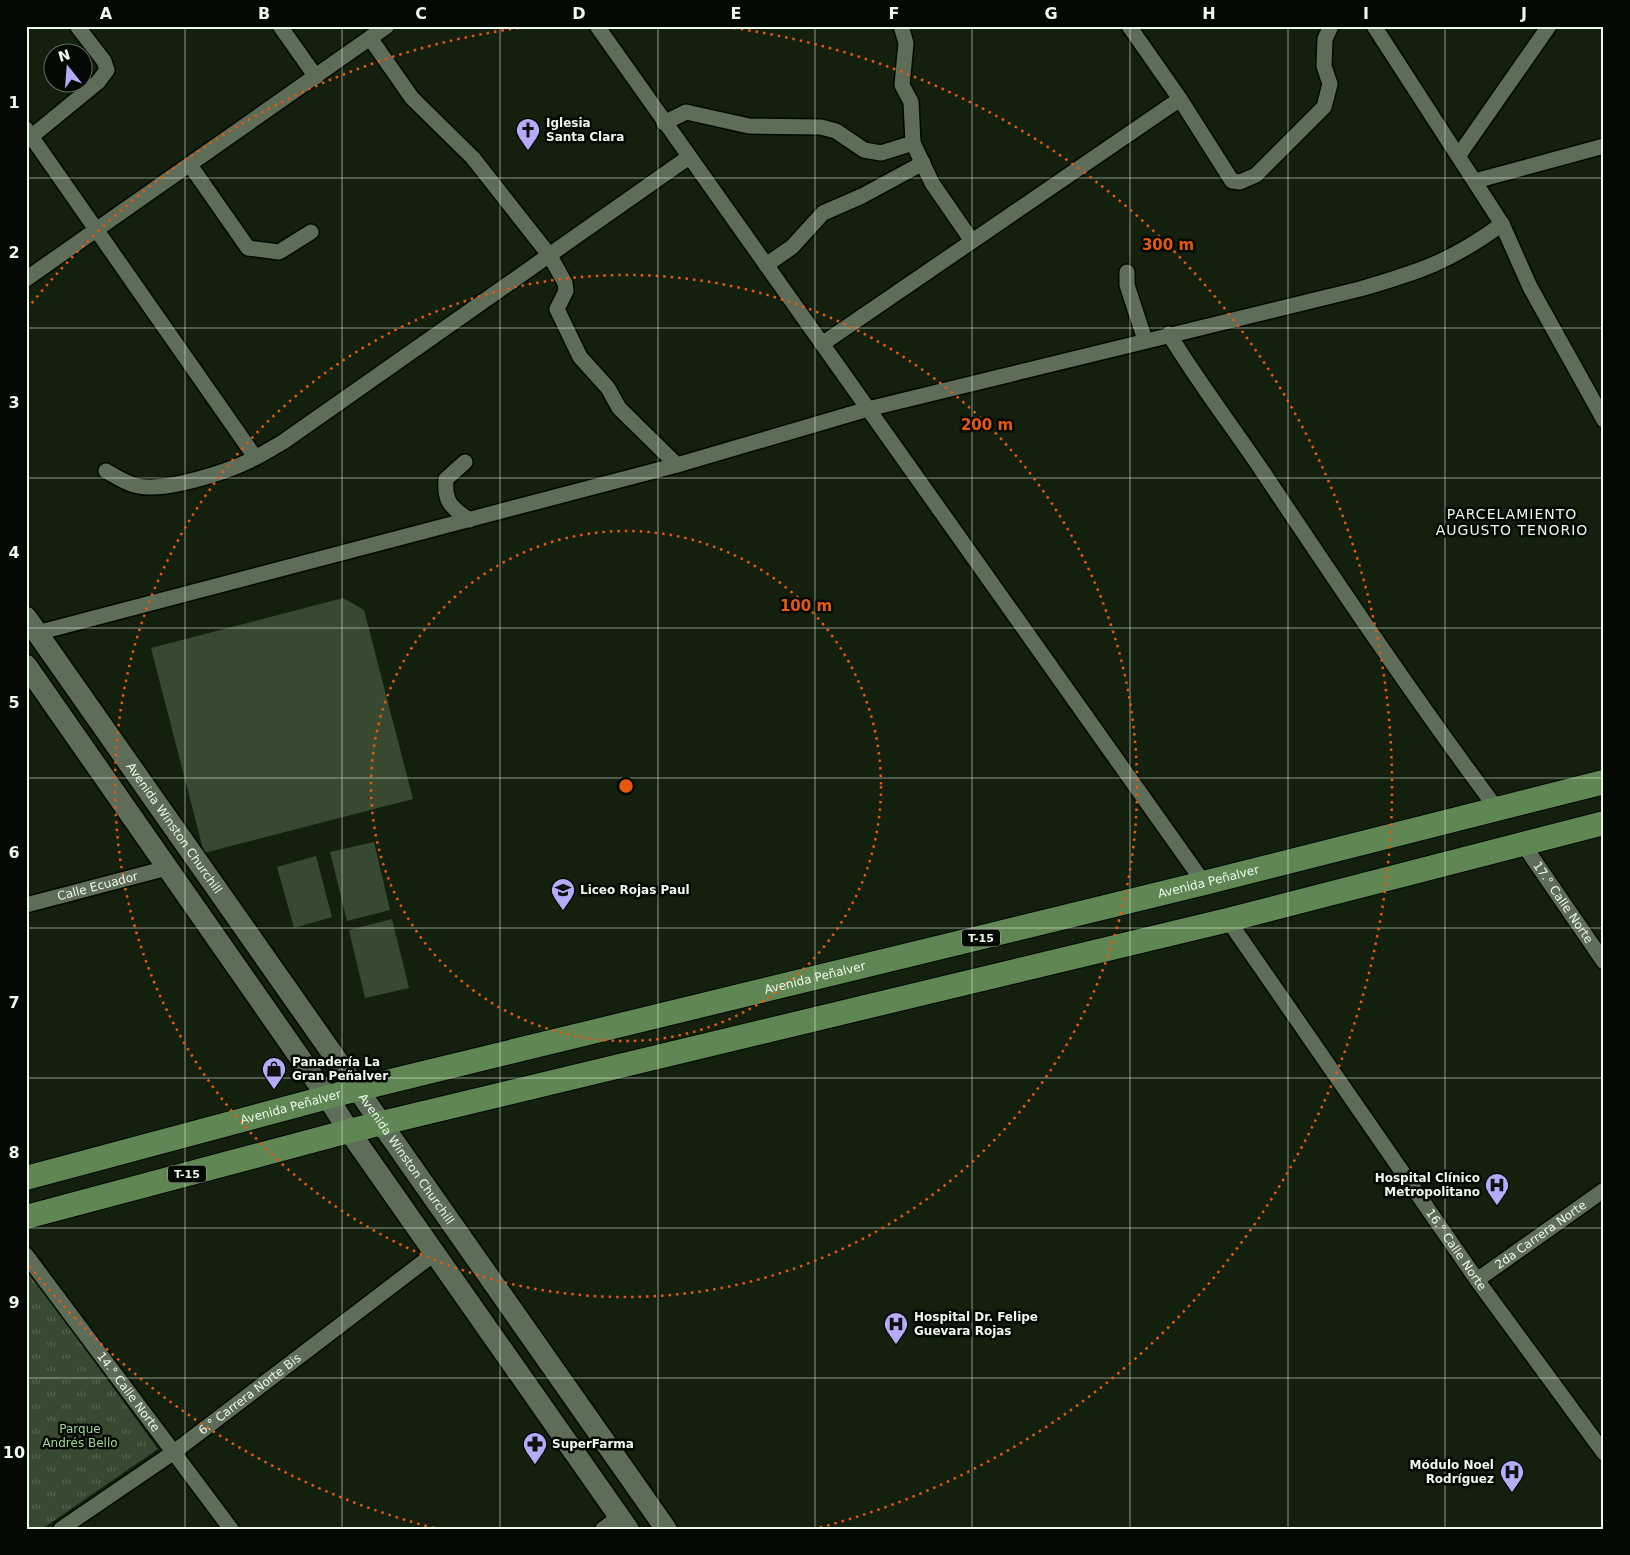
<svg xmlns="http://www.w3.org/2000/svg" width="1630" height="1555" viewBox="0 0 1630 1555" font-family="'DejaVu Sans',sans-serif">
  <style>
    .grass { fill: url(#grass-tufts) }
    .pitch { fill: #374a31 }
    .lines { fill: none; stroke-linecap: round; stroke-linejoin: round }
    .street-casing { stroke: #010900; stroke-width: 18 }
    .secondary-casing { stroke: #010900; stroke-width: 24 }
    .primary-casing { stroke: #010900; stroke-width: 26 }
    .street { stroke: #5d6d58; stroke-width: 15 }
    .secondary { stroke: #5d6d58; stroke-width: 21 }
    .primary { stroke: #5f8653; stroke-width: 24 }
    .grid { fill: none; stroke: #eef8eb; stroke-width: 1; stroke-opacity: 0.55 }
    .ring { fill: none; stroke: #e8590c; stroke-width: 2.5; stroke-dasharray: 2.5 5 }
    .labels { text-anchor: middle; stroke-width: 5; stroke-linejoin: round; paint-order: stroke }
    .shield { fill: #040803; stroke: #a8b0a5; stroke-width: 1 }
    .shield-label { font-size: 11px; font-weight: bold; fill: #eef8eb }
    .poi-label { font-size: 12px; font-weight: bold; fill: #eef8eb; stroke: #040803; text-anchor: start }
    .street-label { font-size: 12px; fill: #eef8eb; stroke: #040803 }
    .park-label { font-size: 12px; fill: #a2d692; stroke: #040803 }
    .neighbourhood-label { font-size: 14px; letter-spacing: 1px; fill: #eef8eb; stroke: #040803 }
    .centre { fill: #e8590c; stroke: #040803; stroke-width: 2.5 }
    .ring-label { font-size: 15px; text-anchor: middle; font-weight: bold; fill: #e8590c; stroke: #040803; stroke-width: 5; stroke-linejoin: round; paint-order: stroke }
    .neatline { fill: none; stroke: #eef8eb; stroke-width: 2 }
    .grid-label { font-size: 16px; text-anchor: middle; font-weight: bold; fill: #eef8eb }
  </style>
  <defs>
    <pattern id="grass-tufts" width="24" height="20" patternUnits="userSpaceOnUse" patternTransform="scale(1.25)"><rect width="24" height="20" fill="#374a31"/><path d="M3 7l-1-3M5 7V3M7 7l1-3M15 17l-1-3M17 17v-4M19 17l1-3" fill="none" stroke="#54654f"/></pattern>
  </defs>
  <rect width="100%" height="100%" fill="#13200e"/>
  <!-- grass -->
  <path class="grass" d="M26,1268L158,1449L42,1529H26Z"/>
  <!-- pitch -->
  <g class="pitch">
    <path d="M343,598L364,610L413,799L204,853L151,648Z"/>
    <path d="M374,842L390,910L347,921L330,852Z"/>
    <path d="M316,856L332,917L294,928L277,867Z"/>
    <path d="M392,919L409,988L365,998L349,930Z"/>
  </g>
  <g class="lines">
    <!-- street casing -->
    <g class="street-casing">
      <g id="street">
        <path d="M280,26L316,77"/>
        <path d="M597,26L1204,883"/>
        <path d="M901,26L906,43L902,85L911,102L913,143L932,183L972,241"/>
        <path d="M1129,26L1180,99L1232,181L1240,182L1256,175L1324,107L1330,84L1324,66L1325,39L1331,26"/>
        <path d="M1374,26L1502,224L1530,287L1604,420"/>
        <path d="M370,38L412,98L473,158L550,256L565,283L566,291L557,309L580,357L608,388L619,408L677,465"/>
        <path d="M664,123L686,112L749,126L821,127L836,131L864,150L881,153L913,143"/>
        <path d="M26,129L255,457"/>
        <path d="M26,141L98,82L107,70L104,61L77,26"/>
        <path d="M1459,155L1549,26"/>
        <path d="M190,165L248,248L279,252L311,232"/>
        <path d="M1475,181L1604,146"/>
        <path d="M766,265L792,247L823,213L862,196L923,163"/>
        <path d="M1127,272V285L1145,340"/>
        <path d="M26,279L387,26"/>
        <path d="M1169,334C1198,382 1232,426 1263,472C1339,586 1415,699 1497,809"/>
        <path d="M822,344L1180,99"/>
        <path d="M465,462L446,479C444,502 451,507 469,520"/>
        <path d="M106,471C115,476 124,482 134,485C158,493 212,476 235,467C252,461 267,451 283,442L689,157"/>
        <path d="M37,633L677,465L868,409L1360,289C1419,272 1452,261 1502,224"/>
        <path id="s1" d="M1523,844L1604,962"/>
        <path id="s2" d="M26,905L167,868"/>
        <path id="s3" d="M1228,920L1477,1280L1604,1453"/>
        <path id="s4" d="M26,1255L231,1529"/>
        <path id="s5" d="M1477,1280L1604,1190"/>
        <path id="s6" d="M61,1529L174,1452L435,1253"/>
        <path d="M603,1529L619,1517"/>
      </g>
    </g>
    <!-- secondary casing -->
    <g class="secondary-casing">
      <g id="secondary">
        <path id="s7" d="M26,617L666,1529"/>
        <path d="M26,665L328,1098L349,1131L628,1529"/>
      </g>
    </g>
    <!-- primary casing -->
    <g class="primary-casing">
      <g id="primary">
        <path id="s8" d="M26,1178L358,1089L1204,883L1604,782"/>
        <path d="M26,1217L349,1131L1228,920L1604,823"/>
      </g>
    </g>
    <!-- street -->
    <use href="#street" class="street"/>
    <!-- secondary -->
    <use href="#secondary" class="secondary"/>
    <!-- primary -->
    <use href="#primary" class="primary"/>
  </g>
  <!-- grid -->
  <path class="grid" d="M185,26V1529M342,26V1529M500,26V1529M658,26V1529M815,26V1529M972,26V1529M1130,26V1529M1288,26V1529M1445,26V1529M26,178H1604M26,328H1604M26,478H1604M26,628H1604M26,778H1604M26,928H1604M26,1078H1604M26,1228H1604M26,1378H1604"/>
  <!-- distance rings -->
  <g class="ring">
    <circle cx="626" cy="786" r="255"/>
    <circle cx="626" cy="786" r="511"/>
    <path d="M434 1528A766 766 0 0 1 27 1263M27 309A766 766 0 0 1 526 27M726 27A766 766 0 0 1 818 1528"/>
  </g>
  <!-- icons -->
  <defs>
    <g id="church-pin" transform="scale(1.25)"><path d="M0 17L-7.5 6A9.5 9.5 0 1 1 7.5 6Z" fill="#b4acf9" stroke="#040803"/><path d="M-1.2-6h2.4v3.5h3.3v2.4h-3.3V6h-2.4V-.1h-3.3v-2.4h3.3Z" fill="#111"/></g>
    <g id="school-pin" transform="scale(1.25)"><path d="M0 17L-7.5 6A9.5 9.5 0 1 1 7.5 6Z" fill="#b4acf9" stroke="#040803"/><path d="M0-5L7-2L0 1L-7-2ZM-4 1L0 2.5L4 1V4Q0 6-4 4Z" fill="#111"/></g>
    <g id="shop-pin" transform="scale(1.25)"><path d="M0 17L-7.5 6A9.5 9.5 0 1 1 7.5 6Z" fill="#b4acf9" stroke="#040803"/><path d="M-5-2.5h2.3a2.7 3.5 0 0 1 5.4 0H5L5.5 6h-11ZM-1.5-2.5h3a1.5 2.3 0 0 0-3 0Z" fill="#111"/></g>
    <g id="hospital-pin" transform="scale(1.25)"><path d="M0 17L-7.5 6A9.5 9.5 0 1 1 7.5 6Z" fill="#b4acf9" stroke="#040803"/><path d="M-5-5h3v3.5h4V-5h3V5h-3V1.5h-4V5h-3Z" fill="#111"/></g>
    <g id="pharmacy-pin" transform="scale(1.25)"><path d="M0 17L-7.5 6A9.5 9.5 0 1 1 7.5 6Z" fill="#b4acf9" stroke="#040803"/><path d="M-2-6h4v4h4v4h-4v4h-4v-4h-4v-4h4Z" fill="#111"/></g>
  </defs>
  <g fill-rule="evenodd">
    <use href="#church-pin" x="528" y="130"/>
    <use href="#school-pin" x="563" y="890"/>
    <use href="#shop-pin" x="274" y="1069"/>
    <use href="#hospital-pin" x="1497" y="1185"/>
    <use href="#hospital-pin" x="896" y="1324"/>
    <use href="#pharmacy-pin" x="535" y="1444"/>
    <use href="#hospital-pin" x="1512" y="1472"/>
  </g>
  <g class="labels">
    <!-- shield labels -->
    <g class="shield">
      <rect x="962" y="929.5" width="38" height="17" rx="4"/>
      <rect x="168" y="1165.5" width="38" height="17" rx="4"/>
    </g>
    <g class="shield-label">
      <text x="981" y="942">T-15</text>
      <text x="187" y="1178">T-15</text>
    </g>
    <!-- poi labels -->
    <g class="poi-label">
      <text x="546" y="127">Iglesia<tspan x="546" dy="14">Santa Clara</tspan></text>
      <text x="580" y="894">Liceo Rojas Paul</text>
      <text x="292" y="1066">Panadería La<tspan x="292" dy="14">Gran Peñalver</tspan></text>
      <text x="1480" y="1182" text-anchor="end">Hospital Clínico<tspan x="1480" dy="14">Metropolitano</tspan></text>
      <text x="914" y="1321">Hospital Dr. Felipe<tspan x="914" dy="14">Guevara Rojas</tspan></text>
      <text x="552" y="1448">SuperFarma</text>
      <text x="1494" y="1469" text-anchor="end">Módulo Noel<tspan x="1494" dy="14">Rodríguez</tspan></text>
    </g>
    <!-- street labels -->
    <g class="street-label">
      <text dy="4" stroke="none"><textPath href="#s7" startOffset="258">Avenida Winston Churchill</textPath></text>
      <text dy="4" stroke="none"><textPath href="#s8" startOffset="1219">Avenida Peñalver</textPath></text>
      <text dy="4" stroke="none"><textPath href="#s2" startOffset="74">Calle Ecuador</textPath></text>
      <text dy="4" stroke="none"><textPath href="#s1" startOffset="71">17.° Calle Norte</textPath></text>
      <text dy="4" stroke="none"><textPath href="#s8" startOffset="814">Avenida Peñalver</textPath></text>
      <text dy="4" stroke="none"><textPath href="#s8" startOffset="274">Avenida Peñalver</textPath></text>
      <text dy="4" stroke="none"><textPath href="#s7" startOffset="662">Avenida Winston Churchill</textPath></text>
      <text dy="4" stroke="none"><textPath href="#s5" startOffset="78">2da Carrera Norte</textPath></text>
      <text dy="4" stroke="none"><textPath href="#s3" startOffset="401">16.° Calle Norte</textPath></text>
      <text dy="4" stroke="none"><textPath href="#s4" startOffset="171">14.° Calle Norte</textPath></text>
      <text dy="4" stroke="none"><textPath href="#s6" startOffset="232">6.° Carrera Norte Bis</textPath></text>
    </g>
    <!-- park labels -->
    <g class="park-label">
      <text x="80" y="1433">Parque<tspan x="80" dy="14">Andrés Bello</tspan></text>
    </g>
    <!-- neighbourhood labels -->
    <g class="neighbourhood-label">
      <text x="1512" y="519">PARCELAMIENTO<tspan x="1512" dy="16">AUGUSTO TENORIO</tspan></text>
    </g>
  </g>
  <circle cx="626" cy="786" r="8" class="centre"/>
  <g class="ring-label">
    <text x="1168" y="250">300 m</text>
    <text x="987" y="430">200 m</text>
    <text x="806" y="611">100 m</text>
  </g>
  <!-- border -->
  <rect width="1630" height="1555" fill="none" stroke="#040803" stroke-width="55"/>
  <!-- north arrow -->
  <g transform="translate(68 68) rotate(343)"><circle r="24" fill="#040803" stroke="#626860"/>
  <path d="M0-4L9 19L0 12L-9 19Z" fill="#b4acf9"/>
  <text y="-8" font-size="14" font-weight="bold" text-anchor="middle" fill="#eef8eb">N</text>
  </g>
  <rect x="28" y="28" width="1574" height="1500" class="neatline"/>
  <g class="grid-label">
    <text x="106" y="19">A</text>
    <text x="264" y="19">B</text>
    <text x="421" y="19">C</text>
    <text x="579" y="19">D</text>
    <text x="736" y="19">E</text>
    <text x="894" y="19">F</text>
    <text x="1051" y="19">G</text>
    <text x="1209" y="19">H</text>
    <text x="1366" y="19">I</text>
    <text x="1524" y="19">J</text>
    <text x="14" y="108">1</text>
    <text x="14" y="258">2</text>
    <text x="14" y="408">3</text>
    <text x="14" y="558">4</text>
    <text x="14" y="708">5</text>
    <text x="14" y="858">6</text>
    <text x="14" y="1008">7</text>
    <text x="14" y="1158">8</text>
    <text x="14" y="1308">9</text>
    <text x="14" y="1458">10</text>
  </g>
</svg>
